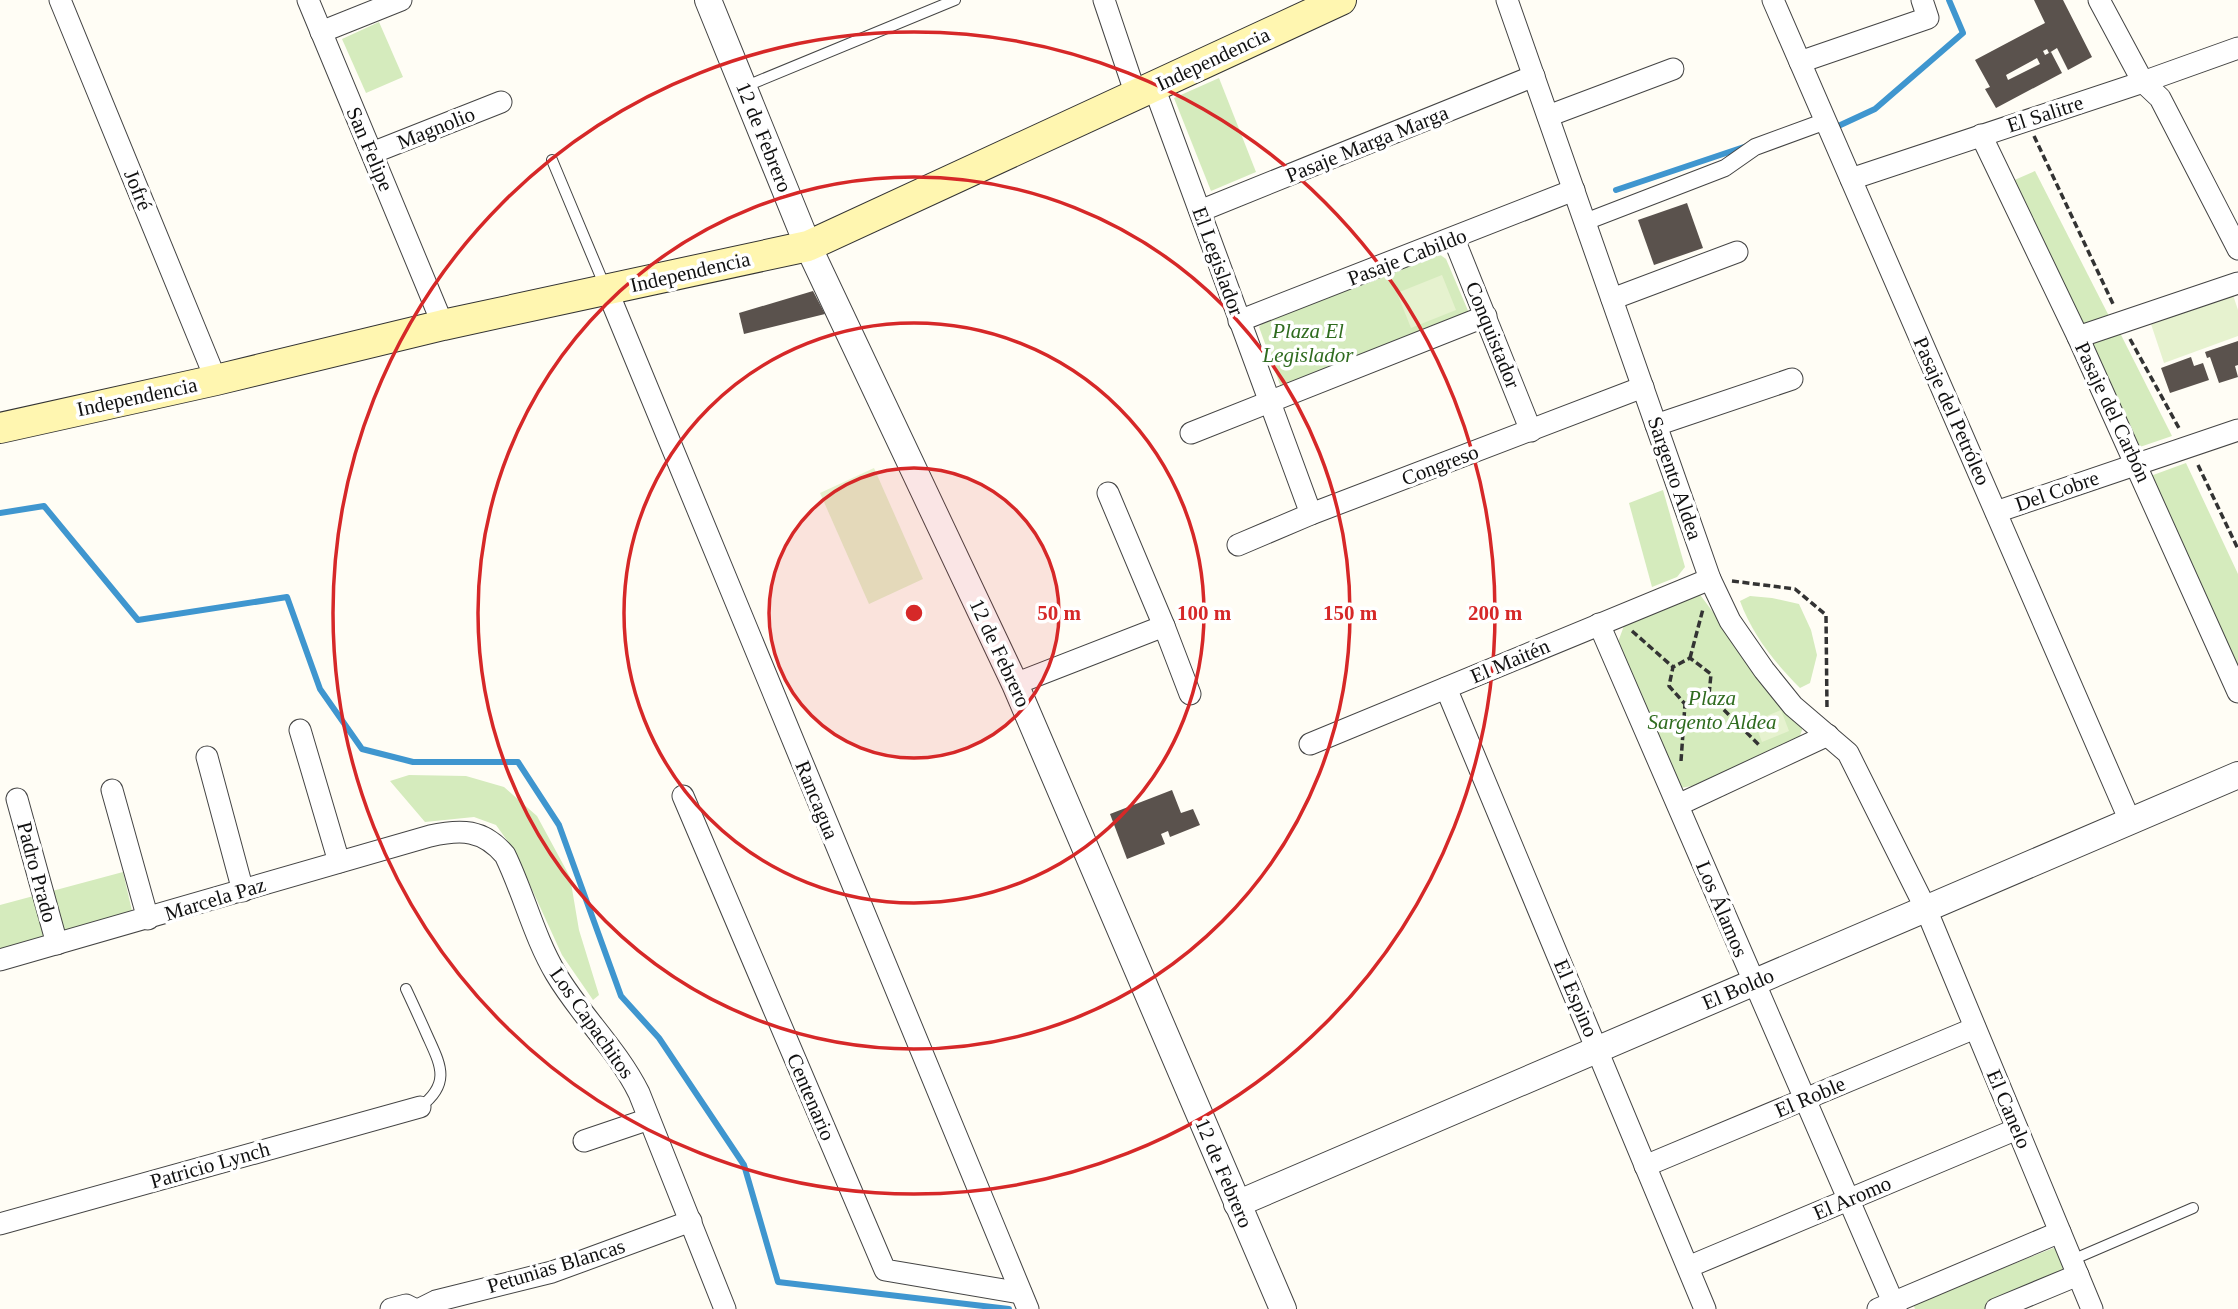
<svg xmlns="http://www.w3.org/2000/svg" width="2238" height="1309" viewBox="0 0 2238 1309" font-family="'Times New Roman',serif">
  <style>
    .green { fill: #d5ebbd }
    .pitch { fill: #e6f2cf }
    .lines { fill: none; stroke-linecap: round; stroke-linejoin: round }
    .stream { stroke: #3f96cf; stroke-width: 6 }
    .building { fill: #5a524d; fill-rule: evenodd }
    .service-casing { stroke: #444; stroke-width: 12 }
    .pedestrian-casing { stroke: #444; stroke-width: 18 }
    .minor-casing { stroke: #444; stroke-width: 23 }
    .tertiary-casing { stroke: #444; stroke-width: 28 }
    .secondary-casing { stroke: #333; stroke-width: 32 }
    .path { stroke: #333; stroke-width: 3.5; stroke-dasharray: 7 3.5; stroke-linecap: butt }
    .service { stroke: #fff; stroke-width: 10 }
    .pedestrian { stroke: #fff; stroke-width: 16 }
    .minor { stroke: #fff; stroke-width: 21 }
    .tertiary { stroke: #fff; stroke-width: 26 }
    .secondary { stroke: #fff6b0; stroke-width: 30 }
    .ring { fill: none; stroke: #d62828; stroke-width: 3.5 }
    .labels { text-anchor: middle; stroke-width: 7; stroke-linejoin: round; paint-order: stroke }
    .street-label { font-size: 21px; fill: #111; stroke: #fff }
    .park-label { font-size: 21px; font-style: italic; fill: #2f6b1f; stroke: #fff }
    .centre { fill: #d62828; stroke: #fff; stroke-width: 3.5 }
    .ring-label { font-size: 21px; text-anchor: middle; font-weight: bold; fill: #d62828; stroke: #fff; stroke-width: 7; stroke-linejoin: round; paint-order: stroke }
  </style>
  <rect width="100%" height="100%" fill="#fffdf5"/>
  <!-- green -->
  <g class="green">
    <path d="M379,22L403,77L366,93L342,39Z"/>
    <path d="M1219,78L1256,172L1211,191L1174,98Z"/>
    <path d="M2035,171L2111,320L2081,328L2010,182Z"/>
    <path d="M1435,251L1446,259L1469,313L1283,393L1259,327L1267,318Z"/>
    <path d="M2118,329L2172,436L2137,448L2089,338Z"/>
    <path d="M2186,463L2238,574V680L2145,478Z"/>
    <path d="M1663,490L1685,567L1677,577L1652,587L1629,503Z"/>
    <path d="M1698,592L1762,678L1803,727L1798,742L1692,786L1680,788L1618,642L1625,623Z"/>
    <path d="M1750,596L1772,598L1799,604L1811,630L1817,655L1810,683L1800,688C1774,662 1752,634 1740,601Z"/>
    <path d="M409,775L466,776L504,787L537,816L570,877L579,930L599,995L593,1000L562,955L514,850L496,825L474,817L425,822L390,781Z"/>
    <path d="M123,872L132,911L0,950V905Z"/>
    <path d="M2056,1247L2069,1278L1992,1309H1915L1913,1304Z"/>
  </g>
  <!-- pitch -->
  <g class="pitch">
    <path d="M1442,275L1456,310L1411,328L1397,293Z"/>
    <path d="M2233,295L2238,310V336L2164,363L2151,324Z"/>
    <path d="M874,468L923,579L869,604L820,493Z"/>
    <path d="M1781,710L1789,731L1762,742L1754,721Z"/>
  </g>
  <g class="lines">
    <!-- stream -->
    <g class="stream">
      <path d="M1834,128L1875,109L1963,33L1949,0"/>
      <path d="M1616,190L1747,146"/>
      <path d="M0,513L44,506L138,620L287,597L320,689L362,749L413,762H518L559,825L621,996L659,1038L744,1165L778,1282L1009,1309"/>
    </g>
  </g>
  <!-- building -->
  <g class="building">
    <path d="M2034,0H2063L2092,57L2068,70L2057,48L2049,53L2047,49L2043,51L2045,55L2051,52L2062,73L1996,108L1985,89L1990,87L1975,60L2045,23ZM2037,58L2040,64L2008,80L2006,75Z"/>
    <path d="M1687,203L1703,248L1654,265L1638,220Z"/>
    <path d="M813,291L825,314L744,334L739,313Z"/>
    <path d="M2238,341V365L2235,366L2238,377L2219,383L2210,357L2207,358L2205,352Z"/>
    <path d="M2191,357L2194,366L2203,363L2209,380L2170,393L2161,368Z"/>
    <path d="M1172,790L1181,813L1193,809L1200,825L1170,837L1168,831L1161,834L1165,844L1127,859L1110,814Z"/>
  </g>
  <g class="lines">
    <!-- service casing -->
    <g class="service-casing">
      <g id="service">
        <path d="M744,87L955,0"/>
        <path d="M552,160L606,289"/>
        <path d="M406,989C413,1004 420,1019 427,1035C440,1064 452,1083 420,1107"/>
        <path d="M2072,1260L2193,1208"/>
      </g>
    </g>
    <!-- pedestrian casing -->
    <g class="pedestrian-casing">
      <path id="pedestrian" d="M1585,222L1725,168L1755,147L1826,121"/>
    </g>
    <!-- minor casing -->
    <g class="minor-casing">
      <g id="minor">
        <path d="M60,0L216,380"/>
        <path d="M308,0L443,325"/>
        <path d="M1104,0L1136,95"/>
        <path d="M1507,0L1710,579L1730,621L1764,670L1793,706L1848,753L1926,909L2092,1309"/>
        <path d="M1773,0L2130,821"/>
        <path d="M2099,0L2143,82L2160,98L2238,249"/>
        <path d="M321,32L401,0"/>
        <path d="M1800,62L1928,18L1922,0"/>
        <path d="M1154,87L1311,514"/>
        <path d="M1548,116L1673,69"/>
        <path d="M1981,135L2078,337L2238,692"/>
        <path d="M372,153L501,102"/>
        <path d="M1851,179L2143,82L2238,48"/>
        <path d="M1200,211L1534,76"/>
        <path d="M1454,239L1531,431"/>
        <path d="M607,290L1028,1309"/>
        <path d="M1612,299L1737,252"/>
        <path d="M1239,321L1574,190"/>
        <path d="M2078,337L2238,283"/>
        <path d="M1656,425L1792,379"/>
        <path d="M1191,433L1486,316"/>
        <path d="M1108,493L1164,626L1190,694"/>
        <path d="M1996,512L2238,430"/>
        <path d="M1238,545L1311,514L1643,387"/>
        <path d="M1599,624L1896,1309"/>
        <path d="M1015,684L1164,626"/>
        <path d="M1446,688L1705,1309"/>
        <path d="M300,730L339,862"/>
        <path d="M1310,744L1710,579"/>
        <path d="M207,757L243,891"/>
        <path d="M112,790L148,919"/>
        <path d="M683,796L885,1270L1021,1293"/>
        <path d="M17,799L57,944"/>
        <path d="M1678,805L1828,735"/>
        <path d="M0,960L430,836C461,829 483,829 505,855C524,894 534,937 556,974C581,1016 617,1049 639,1093L725,1309"/>
        <path d="M584,1141L649,1119"/>
        <path d="M1645,1166L1975,1028"/>
        <path d="M0,1224L420,1107"/>
        <path d="M1688,1267L2017,1129"/>
        <path d="M391,1309L406,1305L414,1309"/>
        <path d="M420,1309L436,1301L552,1272L691,1221"/>
        <path d="M1878,1309L2060,1232"/>
        <path d="M1996,1309L2078,1275"/>
      </g>
    </g>
    <!-- tertiary casing -->
    <g class="tertiary-casing">
      <g id="tertiary">
        <path d="M708,0L808,246L1015,684L1283,1309"/>
        <path d="M1237,1204L2238,775"/>
      </g>
    </g>
    <!-- secondary casing -->
    <g class="secondary-casing">
      <path id="secondary" d="M0,428L216,380L443,325L808,246L1341,0"/>
    </g>
    <!-- path -->
    <g class="path">
      <path d="M2034,136L2113,304"/>
      <path d="M2130,339L2180,430"/>
      <path d="M2198,465L2238,549"/>
      <path d="M1732,581L1795,589L1826,615L1827,709"/>
      <path d="M1632,631L1673,667"/>
      <path d="M1690,658L1703,609"/>
      <path d="M1709,695L1759,745"/>
      <path d="M1681,761L1685,704L1709,695L1711,674L1690,658L1673,667L1669,686L1685,704"/>
    </g>
    <!-- service -->
    <use href="#service" class="service"/>
    <!-- pedestrian -->
    <use href="#pedestrian" class="pedestrian"/>
    <!-- minor -->
    <use href="#minor" class="minor"/>
    <!-- tertiary -->
    <use href="#tertiary" class="tertiary"/>
    <!-- secondary -->
    <use href="#secondary" class="secondary"/>
  </g>
  <!-- distance rings -->
  <circle cx="914" cy="613" r="145" fill="#d62828" fill-opacity=".12"/>
  <g class="ring">
    <circle cx="914" cy="613" r="145"/>
    <circle cx="914" cy="613" r="290"/>
    <circle cx="914" cy="613" r="436"/>
    <circle cx="914" cy="613" r="581"/>
  </g>
  <g class="labels">
    <!-- street labels -->
    <g class="street-label">
      <text transform="translate(1213 59) rotate(-25)" y="7">Independencia</text>
      <text transform="translate(2045 114) rotate(-18)" y="7">El Salitre</text>
      <text transform="translate(436 128) rotate(-22)" y="7">Magnolio</text>
      <text transform="translate(764 137) rotate(68)" y="7">12 de Febrero</text>
      <text transform="translate(1367 144) rotate(-22)" y="7">Pasaje Marga Marga</text>
      <text transform="translate(370 149) rotate(67)" y="7">San Felipe</text>
      <text transform="translate(138 190) rotate(68)" y="7">Jofré</text>
      <text transform="translate(1407 257) rotate(-21)" y="7">Pasaje Cabildo</text>
      <text transform="translate(1218 261) rotate(70)" y="7">El Legislador</text>
      <text transform="translate(690 272) rotate(-13)" y="7">Independencia</text>
      <text transform="translate(1493 335) rotate(68)" y="7">Conquistador</text>
      <text transform="translate(137 397) rotate(-12)" y="7">Independencia</text>
      <text transform="translate(1952 411) rotate(66)" y="7">Pasaje del Petróleo</text>
      <text transform="translate(2113 412) rotate(65)" y="7">Pasaje del Carbón</text>
      <text transform="translate(1440 465) rotate(-21)" y="7">Congreso</text>
      <text transform="translate(1675 478) rotate(71)" y="7">Sargento Aldea</text>
      <text transform="translate(2057 491) rotate(-19)" y="7">Del Cobre</text>
      <text transform="translate(1000 653) rotate(65)" y="7">12 de Febrero</text>
      <text transform="translate(1510 661) rotate(-23)" y="7">El Maitén</text>
      <text transform="translate(817 800) rotate(68)" y="7">Rancagua</text>
      <text transform="translate(37 872) rotate(75)" y="7">Padro Prado</text>
      <text transform="translate(215 899) rotate(-17)" y="7">Marcela Paz</text>
      <text transform="translate(1722 909) rotate(67)" y="7">Los Álamos</text>
      <text transform="translate(1738 989) rotate(-23)" y="7">El Boldo</text>
      <text transform="translate(1576 998) rotate(67)" y="7">El Espino</text>
      <text transform="translate(592 1023) rotate(55)" y="7">Los Capachitos</text>
      <text transform="translate(811 1097) rotate(67)" y="7">Centenario</text>
      <text transform="translate(1810 1097) rotate(-23)" y="7">El Roble</text>
      <text transform="translate(2009 1109) rotate(67)" y="7">El Canelo</text>
      <text transform="translate(210 1165) rotate(-16)" y="7">Patricio Lynch</text>
      <text transform="translate(1224 1173) rotate(67)" y="7">12 de Febrero</text>
      <text transform="translate(1852 1198) rotate(-23)" y="7">El Aromo</text>
      <text transform="translate(556 1266) rotate(-17)" y="7">Petunias Blancas</text>
    </g>
    <!-- park labels -->
    <g class="park-label">
      <text x="1308" y="338">Plaza El<tspan x="1308" dy="24">Legislador</tspan></text>
      <text x="1712" y="705">Plaza<tspan x="1712" dy="24">Sargento Aldea</tspan></text>
    </g>
  </g>
  <circle cx="914" cy="613" r="10" class="centre"/>
  <g class="ring-label">
    <text x="1059" y="620">50 m</text>
    <text x="1204" y="620">100 m</text>
    <text x="1350" y="620">150 m</text>
    <text x="1495" y="620">200 m</text>
  </g>
</svg>
